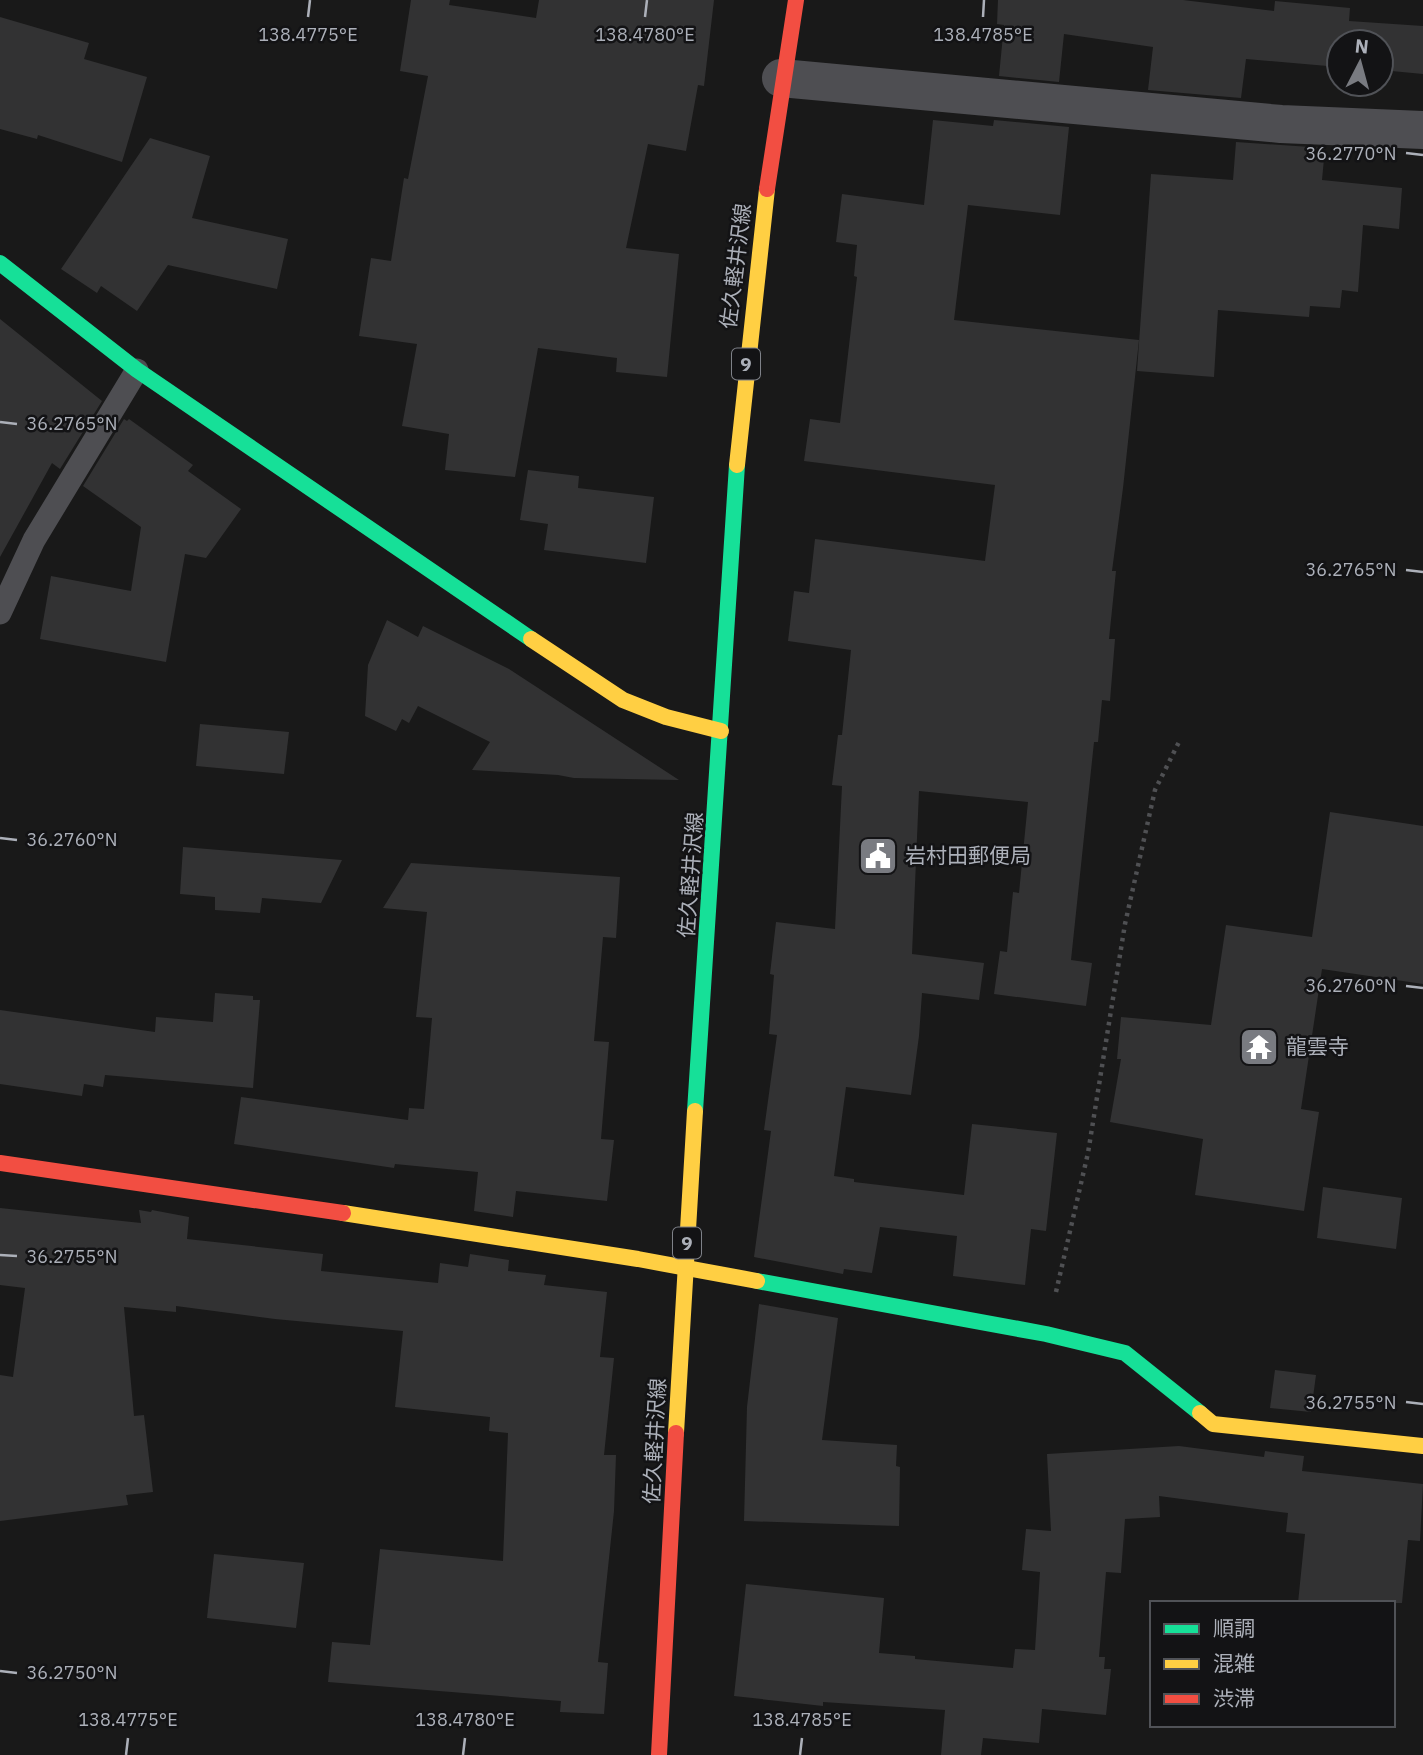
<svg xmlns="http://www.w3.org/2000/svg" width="1423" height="1755" viewBox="0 0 1423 1755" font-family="'IBM Plex Sans','Noto Sans JP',sans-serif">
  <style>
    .building { fill: #323233 }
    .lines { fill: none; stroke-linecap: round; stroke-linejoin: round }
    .path { stroke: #4f5053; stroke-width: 4.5; stroke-dasharray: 3.5 5; stroke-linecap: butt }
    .lane { stroke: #4e4e52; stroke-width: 23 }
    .street { stroke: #4e4e52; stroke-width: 38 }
    .fast { stroke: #16e098; stroke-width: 16 }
    .slow { stroke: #ffcf43; stroke-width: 16 }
    .jam { stroke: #f24e42; stroke-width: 16 }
    .ticks { fill: none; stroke: #acb0b9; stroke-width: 2.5 }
    .labels { text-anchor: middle; stroke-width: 5; stroke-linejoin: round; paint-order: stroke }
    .shield { fill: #131315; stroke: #7e8188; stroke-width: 2 }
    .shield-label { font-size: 19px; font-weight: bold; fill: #acb0b9 }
    .street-label { font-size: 21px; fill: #acb0b9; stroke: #131315 }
    .poi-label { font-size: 21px; fill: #acb0b9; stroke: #131315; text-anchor: start }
    .ticks-label { font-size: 18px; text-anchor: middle; fill: #acb0b9; stroke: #131315; stroke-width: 5; stroke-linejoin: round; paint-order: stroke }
  </style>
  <rect width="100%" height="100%" fill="#191919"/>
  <!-- building -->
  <g class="building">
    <path d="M411,0H450L449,5L536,18L539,0H714L704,86L698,85L686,151L648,144L626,248L679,254L667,377L616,372L617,358L538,348L515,477L445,470L449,434L402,426L417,344L359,336L371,258L391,261L404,178L408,179L428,76L400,71Z"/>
    <path d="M998,0H1183L1274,11L1275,1L1350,8L1349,21L1423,26V74L1381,70V42H1339V67L1246,59L1241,98L1148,90L1153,47L1064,34L1059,82L999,76L1004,25L997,24Z"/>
    <path d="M0,17L89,43L84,59L147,77L122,162L38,135L37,139L0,129Z"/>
    <path d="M933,120L993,126L994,120L1069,127L1060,215L968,205L954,320L1139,340L1123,488L1112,571H1116L1109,639H1115L1110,701L1102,700L1098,742H1094L1071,960L1092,963L1086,1006L994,994L1000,951L1007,952L1013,892L1019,893L1028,802L919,791L912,954L984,963L979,1000L922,993L919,1036L911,1095L846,1087L834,1176L854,1179V1182L964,1195L972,1124L1057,1133L1046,1231L1031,1229L1025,1285L953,1276L957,1236L880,1227L872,1273L844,1269L843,1274L754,1257L771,1131L764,1130L777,1035L769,1034L774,975L770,974L776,922L835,929L842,786L832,785L838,735H842L851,650L788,641L794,591L809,593L815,539L985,561L995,485L804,461L810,419L840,423L857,277L854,276L857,245L836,242L842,194L924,205Z"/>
    <path d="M150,138L210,156L192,218L288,239L277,289L168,265L137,311L101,286L97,293L61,269Z"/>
    <path d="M1236,142L1325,148L1322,180L1402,188L1399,229L1363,225L1358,292L1342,290L1340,308L1310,306L1309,317L1218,310L1214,377L1137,371L1151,174L1233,180Z"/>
    <path d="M0,319L102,401L60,469L52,463L0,557Z"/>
    <path d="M124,419L127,421L129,419L193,465L188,471L241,509L206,558L185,554L166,662L40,639L51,576L131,591L141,527L83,486Z"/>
    <path d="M528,470L579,476L578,488L654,497L646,563L544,550L548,524L520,520Z"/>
    <path d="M387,620L418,637L423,626L509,669L679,780L574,778L558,775L472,770L490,742L418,706L409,723L402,719L396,731L365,716L368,665Z"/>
    <path d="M200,724L289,732L284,774L196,766Z"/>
    <path d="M1330,812L1423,826V984L1322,969L1301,1109L1319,1112L1304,1211L1195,1195L1203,1139L1110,1122L1121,1059H1117L1121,1017L1211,1025L1226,925L1312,937Z"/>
    <path d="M183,847L342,860L321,903L262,898L260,913L215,910V897L180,894Z"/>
    <path d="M411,863L620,877L616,938L603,937L594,1041L609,1042L601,1139L614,1140L607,1201L516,1191L513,1217L474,1211L478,1172L395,1164L394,1168L234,1144L241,1097L408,1120L409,1108L424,1109L432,1018L416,1017L427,912L383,908Z"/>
    <path d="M215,993L253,996V1000H260L253,1088L105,1075L103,1087L84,1084L82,1096L0,1084V1010L155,1032L156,1017L213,1022Z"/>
    <path d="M1323,1187L1402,1198L1396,1249L1317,1238Z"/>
    <path d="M0,1208L141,1223L139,1210L151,1212L152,1210L189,1217L187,1239L323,1254L321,1271L438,1283L440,1263L468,1267L470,1254L509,1260L508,1271L546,1275L544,1285L607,1292L600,1357L614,1358L604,1455H616L614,1511L598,1662L608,1663L604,1714L560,1712L561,1701L328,1682L332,1642L370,1645L380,1549L503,1561L508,1433L489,1431L490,1417L395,1407L403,1331L275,1319L176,1306V1312L124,1307L134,1416L144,1415L153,1492L126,1495L128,1505L0,1521V1375L13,1377L25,1288L0,1285Z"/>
    <path d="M759,1304L838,1318L822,1440L897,1445L896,1466L900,1467L899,1526L744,1521L747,1407Z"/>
    <path d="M1275,1370L1316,1375L1311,1412L1270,1408Z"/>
    <path d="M1179,1446L1264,1457L1265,1451L1304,1456L1302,1471L1423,1484L1420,1541L1408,1540L1402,1603H1298L1305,1534L1286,1532L1288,1513L1159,1496L1160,1517L1125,1519L1121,1573L1106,1572L1099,1657H1105L1104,1669H1111L1106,1715L1042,1709L1039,1743L983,1738L981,1755H941L945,1710L823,1702V1706L734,1696L746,1584L884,1598L879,1653L915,1656V1659L1013,1668L1015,1649L1035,1650L1040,1572L1022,1570L1026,1529L1051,1531L1047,1454Z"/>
    <path d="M214,1554L304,1563L296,1628L207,1618Z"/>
  </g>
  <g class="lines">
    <!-- path -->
    <path class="path" d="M1056,1292L1088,1153L1125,924L1155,790L1179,742"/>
    <!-- lane -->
    <path class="lane" d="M0,613L34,540L137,370"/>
    <!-- street -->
    <path class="street" d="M781,78L1281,124L1423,130"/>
    <!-- fast -->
    <g class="fast">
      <path d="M0,263L137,370L531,639"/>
      <path d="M695,1111L737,465"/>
      <path d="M757,1281L1046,1334L1125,1353L1200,1413"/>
    </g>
    <!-- slow -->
    <g class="slow">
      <path d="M737,465L767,189"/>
      <path d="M531,639L623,700L666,717L721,731"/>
      <path d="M343,1213L638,1259L757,1281"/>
      <path d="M1200,1413L1213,1424L1423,1446"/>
      <path d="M676,1433L695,1111"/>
    </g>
    <!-- jam -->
    <g class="jam">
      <path d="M767,189L796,0"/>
      <path d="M0,1163L343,1213"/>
      <path d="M659,1755L676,1433"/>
    </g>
  </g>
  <!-- ticks -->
  <path class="ticks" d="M308,17L310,0M645,17L647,0M983,17L984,0M1406,153L1423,155M0,422L17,424M1406,570L1423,572M0,838L17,840M1406,986L1423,988M0,1255L17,1256M1406,1402L1423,1404M0,1671L17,1673M126,1755L128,1738M463,1755L465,1738M800,1755L802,1738"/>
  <!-- icons -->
  <defs>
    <g id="civic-square" transform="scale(2.0125)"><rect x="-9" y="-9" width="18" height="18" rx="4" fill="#797b81" stroke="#131315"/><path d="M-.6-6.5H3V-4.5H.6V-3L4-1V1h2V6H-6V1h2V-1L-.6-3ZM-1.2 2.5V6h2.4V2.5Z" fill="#fff"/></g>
    <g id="temple-square" transform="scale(2.0125)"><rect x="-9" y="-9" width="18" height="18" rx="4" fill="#797b81" stroke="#131315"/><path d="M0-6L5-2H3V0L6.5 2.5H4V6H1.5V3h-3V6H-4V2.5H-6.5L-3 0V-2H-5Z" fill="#fff"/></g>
  </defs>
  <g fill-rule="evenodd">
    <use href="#civic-square" x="878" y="856"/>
    <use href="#temple-square" x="1259" y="1047"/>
  </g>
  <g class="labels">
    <!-- shield labels -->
    <g class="shield">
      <rect x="732" y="348.5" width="28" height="31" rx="5"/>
      <rect x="673" y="1227.5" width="28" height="31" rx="5"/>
    </g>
    <g class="shield-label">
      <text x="746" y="371">9</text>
      <text x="687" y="1250">9</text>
    </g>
    <!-- street labels -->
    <g class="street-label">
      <text transform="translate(736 266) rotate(-83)" y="7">佐久軽井沢線</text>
      <text transform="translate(691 875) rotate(-86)" y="7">佐久軽井沢線</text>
      <text transform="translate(655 1441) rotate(-87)" y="7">佐久軽井沢線</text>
    </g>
    <!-- poi labels -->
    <g class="poi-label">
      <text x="905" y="863">岩村田郵便局</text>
      <text x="1286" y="1054">龍雲寺</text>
    </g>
  </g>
  <g class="ticks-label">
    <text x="308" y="41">138.4775°E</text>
    <text x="645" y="41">138.4780°E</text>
    <text x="983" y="41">138.4785°E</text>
    <text x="1351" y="160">36.2770°N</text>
    <text x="72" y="430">36.2765°N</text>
    <text x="1351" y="576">36.2765°N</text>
    <text x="72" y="846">36.2760°N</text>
    <text x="1351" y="992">36.2760°N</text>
    <text x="72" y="1263">36.2755°N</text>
    <text x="1351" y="1409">36.2755°N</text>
    <text x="72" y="1679">36.2750°N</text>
    <text x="128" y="1726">138.4775°E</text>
    <text x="465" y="1726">138.4780°E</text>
    <text x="802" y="1726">138.4785°E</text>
  </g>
  <!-- legend -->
  <rect x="1150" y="1601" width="245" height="126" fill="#131315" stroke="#505257" stroke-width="2"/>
  <rect x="1164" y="1624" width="35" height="10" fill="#16e098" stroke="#505257" stroke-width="2"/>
  <text x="1213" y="1636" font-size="21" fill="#acb0b9">順調</text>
  <rect x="1164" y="1659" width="35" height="10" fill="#ffcf43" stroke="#505257" stroke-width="2"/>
  <text x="1213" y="1671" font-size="21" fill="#acb0b9">混雑</text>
  <rect x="1164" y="1694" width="35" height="10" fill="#f24e42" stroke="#505257" stroke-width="2"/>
  <text x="1213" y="1706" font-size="21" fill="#acb0b9">渋滞</text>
  <!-- north arrow -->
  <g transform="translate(1360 63) rotate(6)"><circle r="33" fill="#131315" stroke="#505257" stroke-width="2"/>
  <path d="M0-5L12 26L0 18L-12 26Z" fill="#797b81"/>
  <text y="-10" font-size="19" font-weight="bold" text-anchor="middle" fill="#acb0b9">N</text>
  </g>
</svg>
